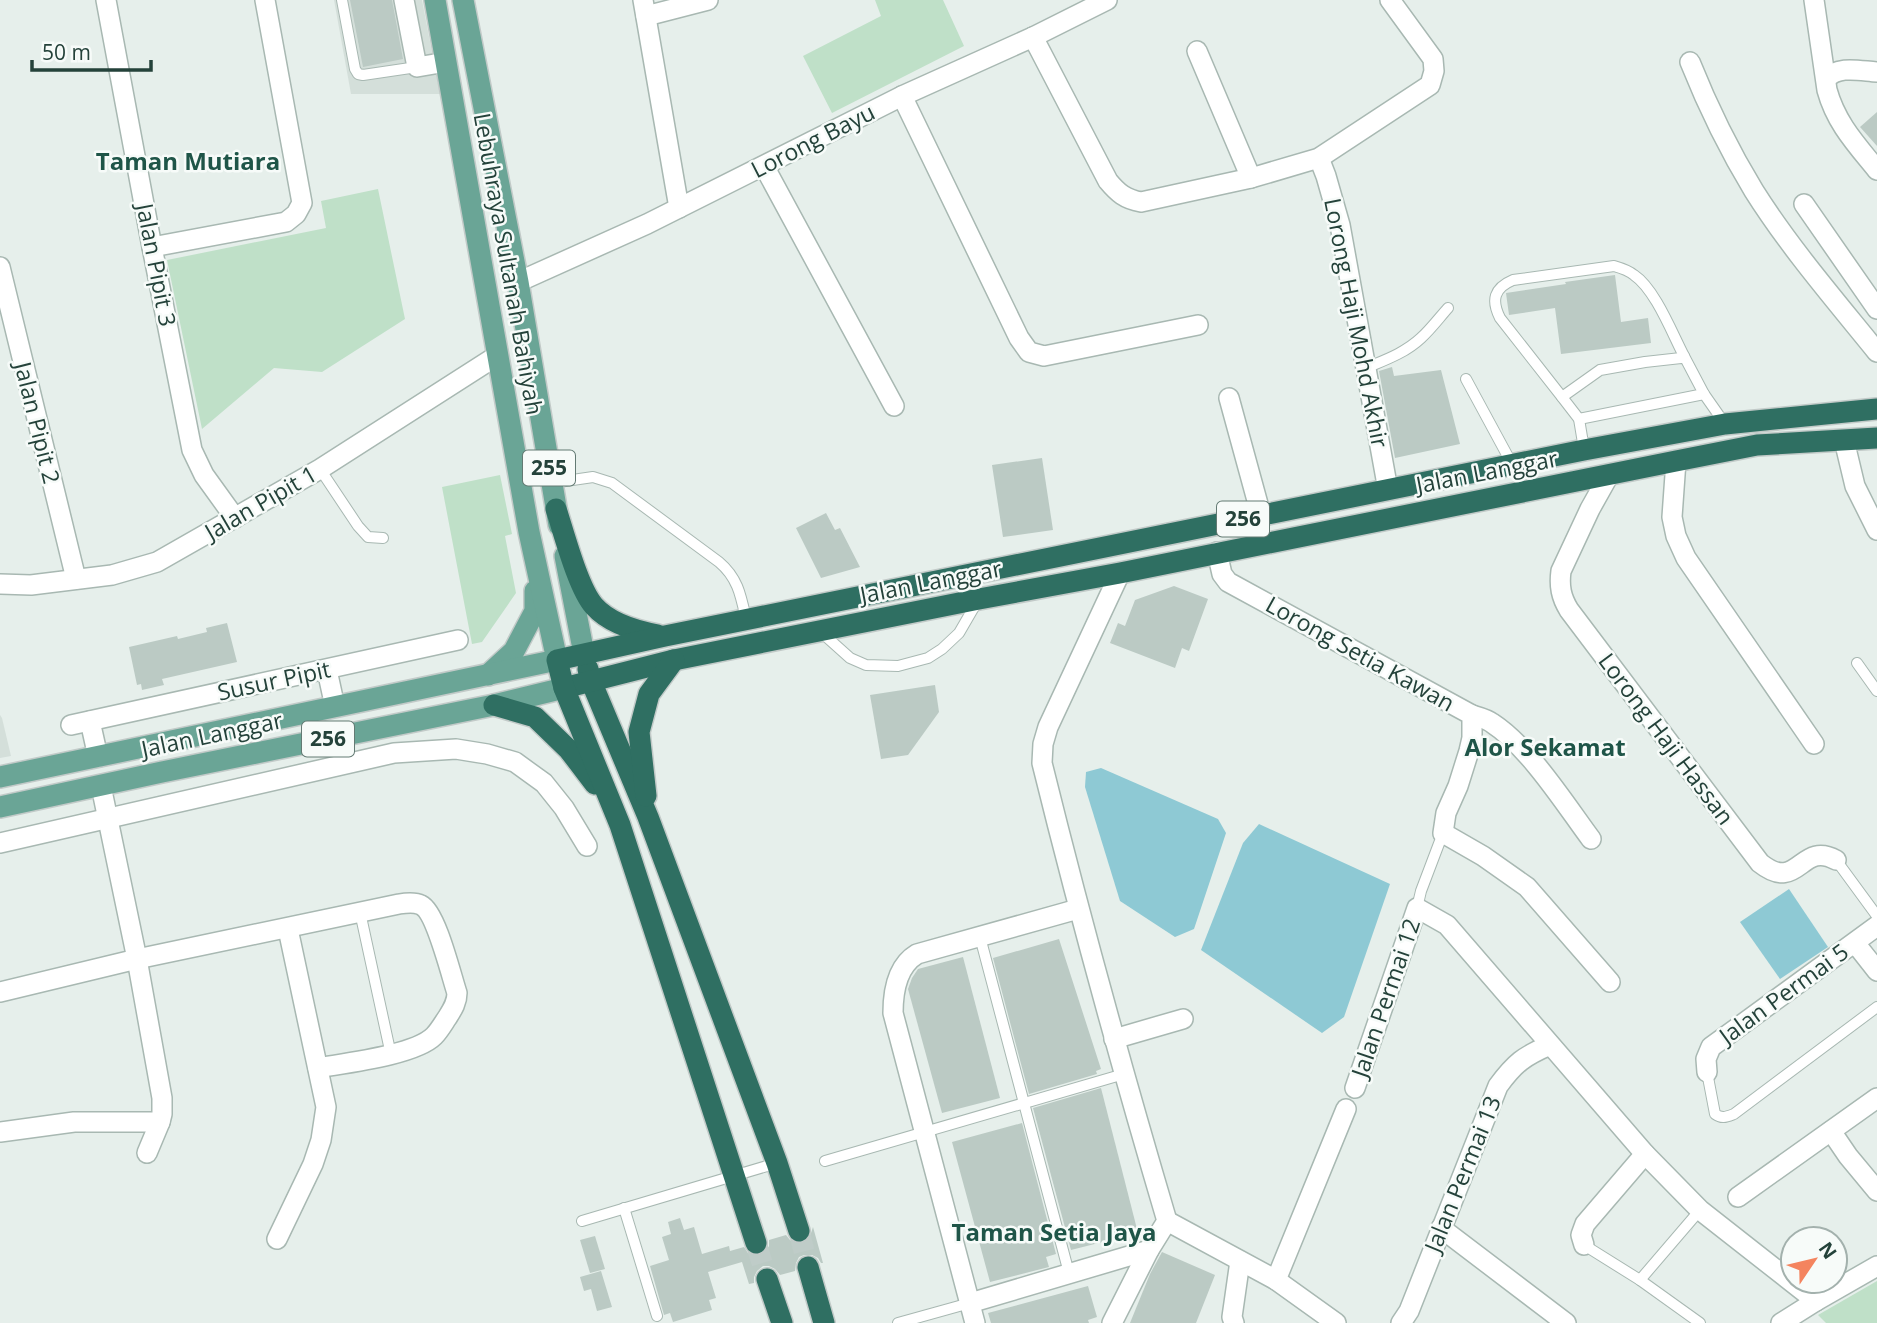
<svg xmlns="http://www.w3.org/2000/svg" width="1877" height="1323" viewBox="0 0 1877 1323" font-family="'Open Sans',sans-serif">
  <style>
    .built { fill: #d4dfda }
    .green { fill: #bfe0c8 }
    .water { fill: #8ec9d4 }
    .building { fill: #bbcac4 }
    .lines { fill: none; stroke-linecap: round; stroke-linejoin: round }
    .highway-tunnel { stroke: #bfccc8; stroke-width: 21; stroke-dasharray: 21 10; stroke-linecap: butt }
    .lane-casing { stroke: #a8b8b2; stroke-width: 12 }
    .street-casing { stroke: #a8b8b2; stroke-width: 22 }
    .primary-casing { stroke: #c2cac8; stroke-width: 24 }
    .highway-casing { stroke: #c2cac8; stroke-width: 24 }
    .lane { stroke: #fff; stroke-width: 10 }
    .street { stroke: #fff; stroke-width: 19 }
    .primary { stroke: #6aa596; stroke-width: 21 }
    .highway { stroke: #2f6f62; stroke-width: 21 }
    .labels { text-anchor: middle; stroke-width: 5; stroke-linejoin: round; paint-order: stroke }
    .shield { fill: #f7fbf9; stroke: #637a73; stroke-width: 2 }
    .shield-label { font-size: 21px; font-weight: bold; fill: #24423a }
    .street-label { font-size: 23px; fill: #24423a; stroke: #f7fbf9 }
    .neighbourhood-label { font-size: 24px; font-weight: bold; fill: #1f5548; stroke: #f7fbf9 }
  </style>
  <rect width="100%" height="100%" fill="#e6efeb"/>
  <!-- built -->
  <g class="built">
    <path d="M334,0H422L440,94H351Z"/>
    <path d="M0,715L2,718L11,756L0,758Z"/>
  </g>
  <!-- green -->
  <g class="green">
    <path d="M875,0H943L964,46L832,113L803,56L881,16Z"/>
    <path d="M378,189L405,319L322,372L274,368L202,429L167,260L326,228L321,201Z"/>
    <path d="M500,475L512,534L505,536L516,593L482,642L472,644L442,487Z"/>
    <path d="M1877,1281V1323H1826L1818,1315Z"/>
  </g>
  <!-- water -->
  <g class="water">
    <path d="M1101,768L1218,819L1226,833L1194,929L1175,937L1120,901L1085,787L1086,772Z"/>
    <path d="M1259,824L1390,884L1344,1017L1322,1033L1201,950L1243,843Z"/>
    <path d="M1789,889L1828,947L1780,979L1740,922Z"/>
  </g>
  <!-- building -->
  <g class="building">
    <path d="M350,0H392L403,59L363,67Z"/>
    <path d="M1877,112V146L1860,127Z"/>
    <path d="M1615,275L1621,322L1648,318L1651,343L1561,354L1555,308L1509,315L1506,293L1566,284L1565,282Z"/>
    <path d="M1392,367L1394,376L1441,370L1460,444L1395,458L1379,371Z"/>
    <path d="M1042,458L1053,530L1003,537L992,465Z"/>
    <path d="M826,513L835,530L840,528L860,567L821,578L796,528Z"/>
    <path d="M1174,586L1208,599L1189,651L1182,648L1175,668L1110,643L1118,623L1125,626L1135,600Z"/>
    <path d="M227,623L237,662L162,679L164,685L142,690L141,684L137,685L129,647L177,636L178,639L207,632L206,628Z"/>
    <path d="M935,685L939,712L908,755L881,759L870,695Z"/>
    <path d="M1059,939L1101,1069L1096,1071L1097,1074L1029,1094L993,958Z"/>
    <path d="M963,957L1000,1098L942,1113L908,989L912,978L918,969Z"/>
    <path d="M1101,1088L1138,1233L1071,1250L1033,1108Z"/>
    <path d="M1022,1123L1056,1254L1046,1257L1049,1267L990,1282L952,1142Z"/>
    <path d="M680,1218L684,1230L694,1227L702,1254L729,1246L730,1251L744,1247L748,1253L753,1256H759L766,1251L769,1246V1240L786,1235L790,1240L796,1244L804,1243L809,1239L813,1227L823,1263H821L818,1258L812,1255H804L799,1257L796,1263L795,1271L780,1275L775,1269L769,1266H763L757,1271L754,1277V1283L749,1284L742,1262L708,1272L716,1298L709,1300L712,1310L673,1322L670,1313L664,1315L650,1266L669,1260L662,1237L671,1234L668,1222Z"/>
    <path d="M595,1236L605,1269L590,1273L580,1240Z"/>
    <path d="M1162,1252L1215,1275L1196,1323H1130L1150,1274Z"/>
    <path d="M601,1271L612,1307L597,1311L591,1289L584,1291L580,1277Z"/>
    <path d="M1088,1286L1097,1317L1088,1320L1089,1323H991L988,1313Z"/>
  </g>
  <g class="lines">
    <!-- highway-tunnel -->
    <g class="highway-tunnel">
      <path d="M799,1231L808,1267"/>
      <path d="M756,1243L767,1279"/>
    </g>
    <!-- lane casing -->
    <g class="lane-casing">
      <g id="lane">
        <path d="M342,0L355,69L358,74L363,75L417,67"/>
        <path d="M1366,368C1385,360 1405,353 1421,338C1431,329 1439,318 1448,308"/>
        <path d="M1466,379L1512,464"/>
        <path d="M1562,397L1500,318C1491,300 1494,288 1513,280L1614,266C1621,268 1628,270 1634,275C1655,289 1672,333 1684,356"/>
        <path d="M1579,419L1704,394"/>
        <path d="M1584,449L1579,419L1562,397L1600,370L1645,362L1681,358L1684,356L1704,394L1725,424"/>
        <path d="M320,469L358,526L368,537L383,538"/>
        <path d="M552,483L593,477L612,483L719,562C738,578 741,596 746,619"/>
        <path d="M821,632L850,658L866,665L898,666L928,658L942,649L959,633L977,602"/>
        <path d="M1857,663L1877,691"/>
        <path d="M1836,860L1877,916"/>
        <path d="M1417,908L1421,891L1443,833"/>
        <path d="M360,912L391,1055"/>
        <path d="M980,937L1069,1273"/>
        <path d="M1707,1072L1715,1114C1722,1119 1726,1117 1734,1114L1877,1007"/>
        <path d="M825,1161L1124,1074"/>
        <path d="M624,1208L657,1316"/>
        <path d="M582,1221L777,1163"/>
        <path d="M1584,1245L1640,1280L1700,1323"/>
        <path d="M1640,1280L1700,1210"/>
        <path d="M898,1323L970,1303"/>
      </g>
    </g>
    <!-- street casing -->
    <g class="street-casing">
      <g id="street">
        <path d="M106,0L152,247L192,450L204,475L235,518"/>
        <path d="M404,0L417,67L446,62"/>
        <path d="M643,0L679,208"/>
        <path d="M1814,0L1827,90C1836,123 1856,144 1877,170"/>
        <path d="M646,16L708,0"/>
        <path d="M1033,37L1108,181C1118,193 1125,199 1141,202L1251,178L1319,158L1430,85L1434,71L1433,59L1390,0"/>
        <path d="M1197,51L1251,178"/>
        <path d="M1690,62C1708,107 1729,150 1754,191C1790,248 1835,300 1877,352"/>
        <path d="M1826,79C1838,65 1860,71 1877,72"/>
        <path d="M902,96L1019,338L1029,352L1044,356L1198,325"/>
        <path d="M1319,158L1326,176L1340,225L1388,490"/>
        <path d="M764,166L894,406"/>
        <path d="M1804,204L1877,309"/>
        <path d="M152,247L286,222L296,214L302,203L265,0"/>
        <path d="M0,267L76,579"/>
        <path d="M518,282L647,224L902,96L1033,37L1107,0"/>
        <path d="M1229,398L1261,515"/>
        <path d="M1844,440L1855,486L1877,530"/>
        <path d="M1676,461L1672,517L1676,536L1686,558L1814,744"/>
        <path d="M1609,475L1590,509L1561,571C1559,586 1561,597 1569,610L1760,863C1799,894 1800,840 1836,860"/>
        <path d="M1217,552L1222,574L1228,582L1472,715V738L1469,751L1458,786L1446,813L1443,833L1483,856L1527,887L1610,982"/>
        <path d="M0,584L31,585L112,575L157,562L320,469L498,355"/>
        <path d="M327,670L335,707"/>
        <path d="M1472,715C1479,717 1487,719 1492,723C1529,747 1565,804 1591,839"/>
        <path d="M90,721L98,757"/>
        <path d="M71,725L458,640"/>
        <path d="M0,843L394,753L456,749L487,754L515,762L544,783L564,808L587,846"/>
        <path d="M1855,943L1877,971"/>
        <path d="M0,992L137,959L399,904C405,903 415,902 421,905C436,912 451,975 457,993C457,1003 452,1010 447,1018C443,1024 439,1031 434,1036C415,1055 346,1063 318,1068"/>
        <path d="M1114,1039L1183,1019"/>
        <path d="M1707,1072L1706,1059L1711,1047L1877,926"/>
        <path d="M1355,1088L1417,908L1447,925L1645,1154L1700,1210L1816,1301L1877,1266"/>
        <path d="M1831,1131L1848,1156L1877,1191"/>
        <path d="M0,1132L74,1122H160L162,1114V1098L137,959L101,786"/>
        <path d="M147,1153L160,1122"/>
        <path d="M1738,1197L1877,1098"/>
        <path d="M1167,1221L1276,1280L1336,1323"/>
        <path d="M1441,1228L1566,1323"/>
        <path d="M277,1239L313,1164L321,1140L326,1107L288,929"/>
        <path d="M1584,1245L1581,1235L1585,1224L1645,1154"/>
        <path d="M1276,1280L1346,1109"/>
        <path d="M970,1303L1149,1250"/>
        <path d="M975,1323L893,1013C893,991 897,966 917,954L1078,909"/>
        <path d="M1112,1323L1149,1250L1167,1221C1122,1069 1080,917 1042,763L1043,744L1048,727L1120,573"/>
        <path d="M1234,1323L1232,1317L1240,1261"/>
        <path d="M1401,1323L1409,1311L1498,1086C1515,1063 1524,1056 1550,1045"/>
        <path d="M1781,1323L1816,1301"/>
      </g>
    </g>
    <!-- primary casing -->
    <g class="primary-casing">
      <g id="primary">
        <path d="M463,0L518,282L559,525"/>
        <path d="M565,556L584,654"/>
        <path d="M488,675L514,651L535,611V591"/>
        <path d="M0,777L557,660L529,532L435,0"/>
        <path d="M0,807L162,772L494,705L564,688"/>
      </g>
    </g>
    <!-- highway casing -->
    <g class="highway-casing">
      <g id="highway">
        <path d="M556,509C564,533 578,588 594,606C610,624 636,631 658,635"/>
        <path d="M588,669L591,681L648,817L777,1163L799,1231"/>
        <path d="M564,688L674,660L979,599L1120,573L1676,461L1757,445L1877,438"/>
        <path d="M494,705L535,717L569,750L595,784"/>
        <path d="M646,796L639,732L649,694L674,660"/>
        <path d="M756,1243L620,825L564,688L557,660L665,636L1584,450L1725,424L1877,409"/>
        <path d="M808,1267L824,1323"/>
        <path d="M767,1279L782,1323"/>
      </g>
    </g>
    <!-- lane -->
    <use href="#lane" class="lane"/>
    <!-- street -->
    <use href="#street" class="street"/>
    <!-- primary -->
    <use href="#primary" class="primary"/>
    <!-- highway -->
    <use href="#highway" class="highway"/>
  </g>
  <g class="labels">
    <!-- shield labels -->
    <g class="shield">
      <rect x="523" y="450.5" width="52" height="35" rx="5"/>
      <rect x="1217" y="501.5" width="52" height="35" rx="5"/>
      <rect x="302" y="721.5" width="52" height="35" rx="5"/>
    </g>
    <g class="shield-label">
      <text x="549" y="475">255</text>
      <text x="1243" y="526">256</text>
      <text x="328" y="746">256</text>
    </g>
    <!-- street labels -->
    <g class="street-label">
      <text transform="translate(813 141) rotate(-27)" y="8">Lorong Bayu</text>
      <text transform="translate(508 264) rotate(80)" y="8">Lebuhraya Sultanah Bahiyah</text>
      <text transform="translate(156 265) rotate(79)" y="8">Jalan Pipit 3</text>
      <text transform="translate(1356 323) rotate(79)" y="8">Lorong Haji Mohd Akhir</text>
      <text transform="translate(37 423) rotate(76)" y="8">Jalan Pipit 2</text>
      <text transform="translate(1487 472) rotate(-11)" y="8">Jalan Langgar</text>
      <text transform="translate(261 503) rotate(-30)" y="8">Jalan Pipit 1</text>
      <text transform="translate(931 582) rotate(-11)" y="8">Jalan Langgar</text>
      <text transform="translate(1360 654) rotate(29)" y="8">Lorong Setia Kawan</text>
      <text transform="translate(274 681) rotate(-12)" y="8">Susur Pipit</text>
      <text transform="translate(212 735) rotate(-12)" y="8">Jalan Langgar</text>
      <text transform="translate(1666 739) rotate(53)" y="8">Lorong Haji Hassan</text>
      <text transform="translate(1784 994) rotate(-36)" y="8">Jalan Permai 5</text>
      <text transform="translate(1386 998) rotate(-71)" y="8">Jalan Permai 12</text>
      <text transform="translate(1463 1174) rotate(-68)" y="8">Jalan Permai 13</text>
    </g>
    <!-- neighbourhood labels -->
    <g class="neighbourhood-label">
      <text x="188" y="170">Taman Mutiara</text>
      <text x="1545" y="756">Alor Sekamat</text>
      <text x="1054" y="1241">Taman Setia Jaya</text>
    </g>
  </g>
  <!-- north arrow -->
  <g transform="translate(1814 1260) rotate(55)"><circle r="33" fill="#f7fbf9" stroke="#a3b1ad" stroke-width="2"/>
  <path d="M0-5L12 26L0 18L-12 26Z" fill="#f4845f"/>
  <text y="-10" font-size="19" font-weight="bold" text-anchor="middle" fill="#24423a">N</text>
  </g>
  <!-- scale -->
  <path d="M32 60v10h119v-10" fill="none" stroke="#24423a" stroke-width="3.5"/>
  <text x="42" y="60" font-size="21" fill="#24423a" stroke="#f7fbf9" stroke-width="5" paint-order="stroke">50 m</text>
</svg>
